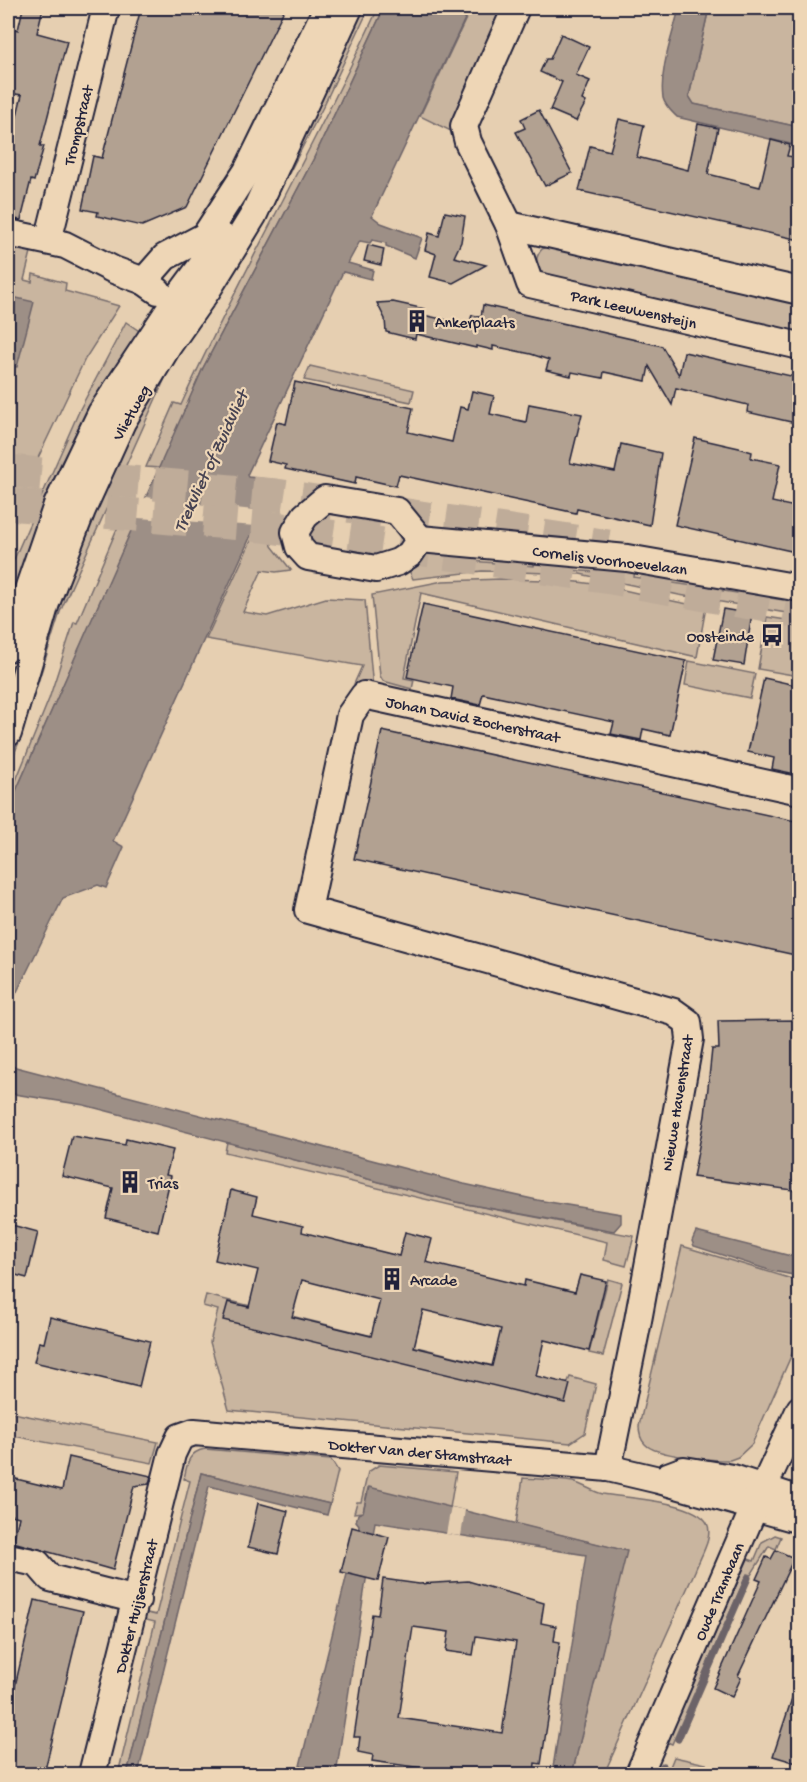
<svg xmlns="http://www.w3.org/2000/svg" width="807" height="1782" viewBox="0 0 807 1782" font-family="'Gochi Hand',sans-serif">
  <style>
    .green { fill: #c9b59f; stroke: #766c6d; stroke-width: 1.5 }
    .water { fill: #9d8f86; stroke: #6c6368; stroke-width: 1.5 }
    .pier { fill: #e6cfb1 }
    .lines { fill: none; stroke-linecap: round; stroke-linejoin: round }
    .stream { stroke: #6c6368; stroke-width: 7 }
    .building { fill: #b2a191; stroke: #22223b; stroke-width: 1.5; fill-rule: evenodd }
    .major-tunnel { stroke: #bfac99; stroke-width: 33; stroke-dasharray: 33 16; stroke-linecap: butt }
    .minor-casing { stroke: #22223b; stroke-width: 30 }
    .minor { stroke: #eed6b6; stroke-width: 26 }
    .labels { text-anchor: middle; stroke-width: 4.5; stroke-linejoin: round; paint-order: stroke }
    .street-label { font-size: 16px; fill: #22223b; stroke: #eed6b6 }
    .poi-label { font-size: 16px; fill: #22223b; stroke: #eed6b6; text-anchor: start }
    .water-label { font-size: 18px; font-style: italic; fill: #474352; stroke: #eed6b6 }
  </style>
  <rect width="100%" height="100%" fill="#e6cfb1"/>
  <filter id="ink" filterUnits="userSpaceOnUse"><feTurbulence type="fractalNoise" baseFrequency=".0167" numOctaves="2"/><feDisplacementMap in="SourceGraphic" scale="12" xChannelSelector="R" yChannelSelector="G"/><feConvolveMatrix kernelMatrix="1 2 1 2 8 2 1 2 1" color-interpolation-filters="sRGB"/></filter>
  <g filter="url(#ink)">
    <!-- green -->
    <g class="green">
      <path d="M362,8H369L324,105L255,240L248,236L318,102Z"/>
      <path d="M378,8H384L313,160L203,368L160,468L146,467L174,403L181,405C242,270 317,143 378,8Z"/>
      <path d="M471,8H506L459,135L420,116Z"/>
      <path d="M709,8H799V127L693,104L689,97Z"/>
      <path d="M15,245L32,248L24,280L32,282L33,274L66,283L65,291L119,306L85,359L37,460L8,456V261H12Z"/>
      <path d="M549,246L799,303V335L544,275C535,267 534,258 542,249Z"/>
      <path d="M126,322L145,335L53,488L26,554L8,616V573L80,409Z"/>
      <path d="M171,365L60,612L21,737L8,769V757L15,740L43,637L106,468Z"/>
      <path d="M310,366L414,390L411,402L304,380Z"/>
      <path d="M137,519L8,809V800L49,699L74,622L77,623L116,531L128,520Z"/>
      <path d="M269,529L272,546L291,570L276,572L262,570L243,612L267,616L326,598L365,600L373,689L354,684L362,666L206,639L256,530Z"/>
      <path d="M427,552L472,553V561L534,566L535,559L558,562V569L620,574L621,568L635,569L634,577L706,588L708,580L718,583V590L783,600L785,594L799,596V615L679,595L580,574L482,571L413,579L407,566Z"/>
      <path d="M502,579C535,580 568,579 600,585C636,592 670,602 706,607L697,657L421,593L404,678L414,680L412,689L383,681L380,676L372,595L443,581Z"/>
      <path d="M767,617L799,622V676L758,669Z"/>
      <path d="M689,661L755,674L750,698L685,685Z"/>
      <path d="M227,1142L456,1202L634,1236L626,1266L604,1260L607,1242L225,1152Z"/>
      <path d="M682,1246L799,1281V1338L752,1444L738,1457L730,1460C713,1460 657,1457 645,1444C640,1439 639,1433 639,1426Z"/>
      <path d="M608,1279L622,1283L603,1356L589,1353Z"/>
      <path d="M206,1295L567,1384L570,1377L596,1384L585,1433L570,1443L229,1410L210,1342L218,1310L203,1306Z"/>
      <path d="M13,1413L158,1442L152,1463L8,1435V1416Z"/>
      <path d="M205,1449L331,1460L338,1471L330,1504L201,1473L127,1774H118L155,1622L142,1619L143,1612L156,1615L190,1481L184,1479C187,1464 188,1452 205,1449Z"/>
      <path d="M379,1465L456,1472L450,1508L368,1488L363,1512L354,1513L357,1502H361L368,1472Z"/>
      <path d="M523,1478C539,1479 557,1479 573,1482C584,1485 593,1492 603,1494C626,1498 696,1501 707,1523C714,1537 700,1557 695,1571L604,1774H572L626,1551L516,1524Z"/>
      <path d="M775,1535L781,1537L776,1549L769,1546L751,1575L747,1574L672,1744L667,1742L748,1559L754,1561L762,1542Z"/>
      <path d="M674,1757L706,1764L700,1774H667Z"/>
    </g>
    <!-- water -->
    <g class="water">
      <path d="M384,8H470L372,216L381,223L422,238L415,258L386,246V243L372,240L370,243L360,241L348,263L373,270L371,279L343,272L247,475L248,477L276,480L113,841L124,847L106,888L98,885L63,898L8,1010V809L203,368L313,160Z"/>
      <path d="M679,8H709L689,96L694,104L799,127V146L677,117C672,112 665,106 663,98C659,70 673,35 679,8Z"/>
      <path d="M8,296L34,302L17,367L8,366Z"/>
      <path d="M8,1065L464,1184L537,1200L621,1214V1223L614,1231L456,1202L84,1105L8,1093Z"/>
      <path d="M696,1232L799,1258V1276L772,1271L694,1246L692,1241Z"/>
      <path d="M201,1473L330,1504L327,1515L209,1486L138,1774H127Z"/>
      <path d="M369,1487L627,1551L572,1774H552L586,1555L375,1522L336,1774H298L359,1525L356,1521L358,1514L363,1512Z"/>
    </g>
    <!-- pier -->
    <g class="pier">
      <path d="M147,497L171,501L264,511L257,526L138,518L136,514L143,499Z"/>
      <path d="M451,1507L465,1510L461,1536L446,1534Z"/>
    </g>
    <g class="lines">
      <!-- stream -->
      <g class="stream">
        <path d="M678,1739L748,1578"/>
        <path d="M659,1774L663,1766"/>
      </g>
    </g>
    <!-- building -->
    <g class="building">
      <path d="M23,8H43L37,33L67,41L40,146H44L34,181L31,180L21,220L8,218V152L22,95L8,93V27L18,30Z"/>
      <path d="M141,8H285L187,207L142,226L97,216L98,212L82,209L93,156L102,158Z"/>
      <path d="M561,34L589,47L576,75L590,81L582,100L586,102L576,121L550,110L562,82L540,72L546,59H550Z"/>
      <path d="M539,110L572,173L545,186L516,132L525,128L521,119Z"/>
      <path d="M619,119L644,125L637,157L688,170L698,124L718,128L708,174L760,187L771,140L790,145L787,156L800,158V240L579,191L590,146L610,151Z"/>
      <path d="M445,212L465,216L461,242L454,257L486,265L453,283L430,277L436,254L425,250L429,233L439,236Z"/>
      <path d="M368,245L384,249L381,265L364,261Z"/>
      <path d="M393,302L425,309L423,315L469,325L472,315L481,317L483,305L662,346L679,375L684,352L800,378V424L747,412L748,405L676,388L672,405L649,366L646,381L604,372L603,378L572,372L571,376L546,370L549,360L531,354L493,346V350L476,346V348L416,334L415,339L386,332L385,319L377,303Z"/>
      <path d="M295,382L413,408L408,432L452,442L460,407L468,409L472,391L494,396L490,414L526,422L529,404L582,414L570,463L615,472L621,444L661,453L650,525L577,509L576,513L399,475L396,486L356,477L355,484L285,469L286,465L268,461L277,422L286,424Z"/>
      <path d="M695,438L739,448L752,452L751,458L780,464L772,502L800,508V553L675,525Z"/>
      <path d="M423,604L686,661L670,735L643,729L641,740L611,734L614,722L483,694L480,705L451,699L453,687L407,677Z"/>
      <path d="M723,609L752,614L744,665L713,660Z"/>
      <path d="M764,678L800,686V775L772,769L774,758L748,752Z"/>
      <path d="M382,731L800,822V956L354,859Z"/>
      <path d="M800,1020V1191L693,1177L705,1116L712,1049H719L718,1021Z"/>
      <path d="M72,1136L125,1145L126,1139L173,1150L166,1175L171,1176L158,1231L106,1218L113,1188L62,1176Z"/>
      <path d="M231,1190L257,1197L253,1214L303,1226L302,1232L399,1256L405,1232L432,1239L426,1262L524,1286L525,1280L575,1292L580,1275L606,1281L589,1351L544,1340L536,1376L570,1384L565,1403L223,1320L228,1302L249,1307L258,1270L215,1260ZM302,1280L380,1300L371,1336L292,1317ZM423,1310L501,1329L492,1366L414,1347Z"/>
      <path d="M8,1224L38,1232L27,1278L8,1273Z"/>
      <path d="M50,1317L150,1341L139,1387L34,1362L39,1342L44,1343Z"/>
      <path d="M69,1457L151,1476L149,1484L134,1486L113,1570L13,1542L19,1517L8,1514V1477L62,1490Z"/>
      <path d="M258,1503L288,1511L278,1554L248,1547Z"/>
      <path d="M352,1527L389,1537L378,1581L341,1572Z"/>
      <path d="M776,1550L794,1558L738,1676L741,1678L732,1697L713,1688L761,1581L756,1579L766,1557L771,1559Z"/>
      <path d="M383,1579L419,1584L468,1581L544,1603L541,1623L556,1626L554,1641L560,1642L541,1764L535,1763L534,1774H465L372,1761L373,1755L358,1752L360,1737H354L372,1614L378,1615ZM413,1627L449,1632L446,1651L473,1655L476,1636L516,1642L502,1733L399,1718Z"/>
      <path d="M35,1600L83,1611L44,1774H8V1716Z"/>
      <path d="M796,1686L800,1687V1764L773,1756Z"/>
    </g>
    <g class="lines">
      <!-- major-tunnel -->
      <g class="major-tunnel">
        <path d="M8,471L276,495L608,546"/>
        <path d="M8,504L263,526L611,578L800,612"/>
      </g>
      <!-- minor casing -->
      <g class="minor-casing">
        <g id="minor">
          <path d="M516,8L464,126L468,142L509,225L530,284L800,346"/>
          <path d="M509,225L800,291"/>
          <path d="M8,233L65,245L114,270L144,281L158,291"/>
          <path d="M48,241L106,8"/>
          <path d="M144,281L165,257L205,236L247,171L327,8"/>
          <path d="M325,499L397,511L420,539L410,554L398,562L376,569L308,557L299,547L295,532L305,516Z"/>
          <path d="M420,539L627,558L800,588"/>
          <path d="M8,648L57,505L101,413L174,303L223,237"/>
          <path d="M8,733L46,603L82,510L122,422L168,346L208,289L253,216L349,8"/>
          <path d="M608,1468L637,1326L690,1039L688,1022L674,1012L308,910L350,715L364,695L800,791"/>
          <path d="M668,1476L684,1470L733,1478L800,1500"/>
          <path d="M8,1557L37,1563L50,1578L137,1600"/>
          <path d="M92,1774L172,1454L180,1437L194,1432L608,1468L659,1480L800,1520"/>
          <path d="M639,1774L755,1506L800,1409"/>
        </g>
      </g>
      <!-- minor -->
      <use href="#minor" class="minor"/>
    </g>
  </g>
  <!-- icons -->
  <defs>
    <g id="building-bare" transform="scale(1.8)"><path d="M-4-6H4V6H1V3H-1V6H-4ZM-2.5-4.3h1.7v1.8h-1.7ZM.8-4.3h1.7v1.8H.8ZM-2.5-1h1.7V.8h-1.7ZM.8-1h1.7V.8H.8Z" fill="#22223b" stroke="#eed6b6" stroke-width="2.5" paint-order="stroke"/></g>
    <g id="bus-bare" transform="scale(1.8)"><path d="M-5-6H5V4H4V6H2V4H-2V6H-4V4H-5ZM-3.5-4V0h7V-4ZM-3.5 1.2v1.5H-2V1.2ZM2 1.2v1.5H3.5V1.2Z" fill="#22223b" stroke="#eed6b6" stroke-width="2.5" paint-order="stroke"/></g>
  </defs>
  <g fill-rule="evenodd">
    <use href="#building-bare" x="417" y="321"/>
    <use href="#bus-bare" x="772" y="635"/>
    <use href="#building-bare" x="130" y="1182"/>
    <use href="#building-bare" x="392" y="1279"/>
  </g>
  <g class="labels">
    <!-- street labels -->
    <g class="street-label">
      <text transform="translate(77 125) rotate(-76)" y="6">Trompstraat</text>
      <text transform="translate(634 308) rotate(13)" y="6">Park Leeuwensteijn</text>
      <text transform="translate(130 412) rotate(-61)" y="6">Vlietweg</text>
      <text transform="translate(610 559) rotate(7)" y="6">Cornelis Voorhoevelaan</text>
      <text transform="translate(473 718) rotate(12)" y="6">Johan David Zocherstraat</text>
      <text transform="translate(676 1103) rotate(-81)" y="6">Nieuwe Havenstraat</text>
      <text transform="translate(420 1451) rotate(5)" y="6">Dokter Van der Stamstraat</text>
      <text transform="translate(718 1591) rotate(-67)" y="6">Oude Trambaan</text>
      <text transform="translate(135 1606) rotate(-76)" y="6">Dokter Huijserstraat</text>
    </g>
    <!-- poi labels -->
    <g class="poi-label">
      <text x="435" y="327">Ankerplaats</text>
      <text x="754" y="641" text-anchor="end">Oosteinde</text>
      <text x="148" y="1188">Trias</text>
      <text x="410" y="1285">Arcade</text>
    </g>
    <!-- water labels -->
    <g class="water-label">
      <text transform="translate(210 461) rotate(-65)" y="6">Trekvliet of Zuidvliet</text>
    </g>
  </g>
  <!-- margin -->
  <rect width="807" height="1782" fill="none" stroke="#eed6b6" stroke-width="30"/>
  <rect x="15" y="15" width="777" height="1752" fill="none" stroke="#22223b" stroke-width="2" filter="url(#ink)"/>
</svg>
